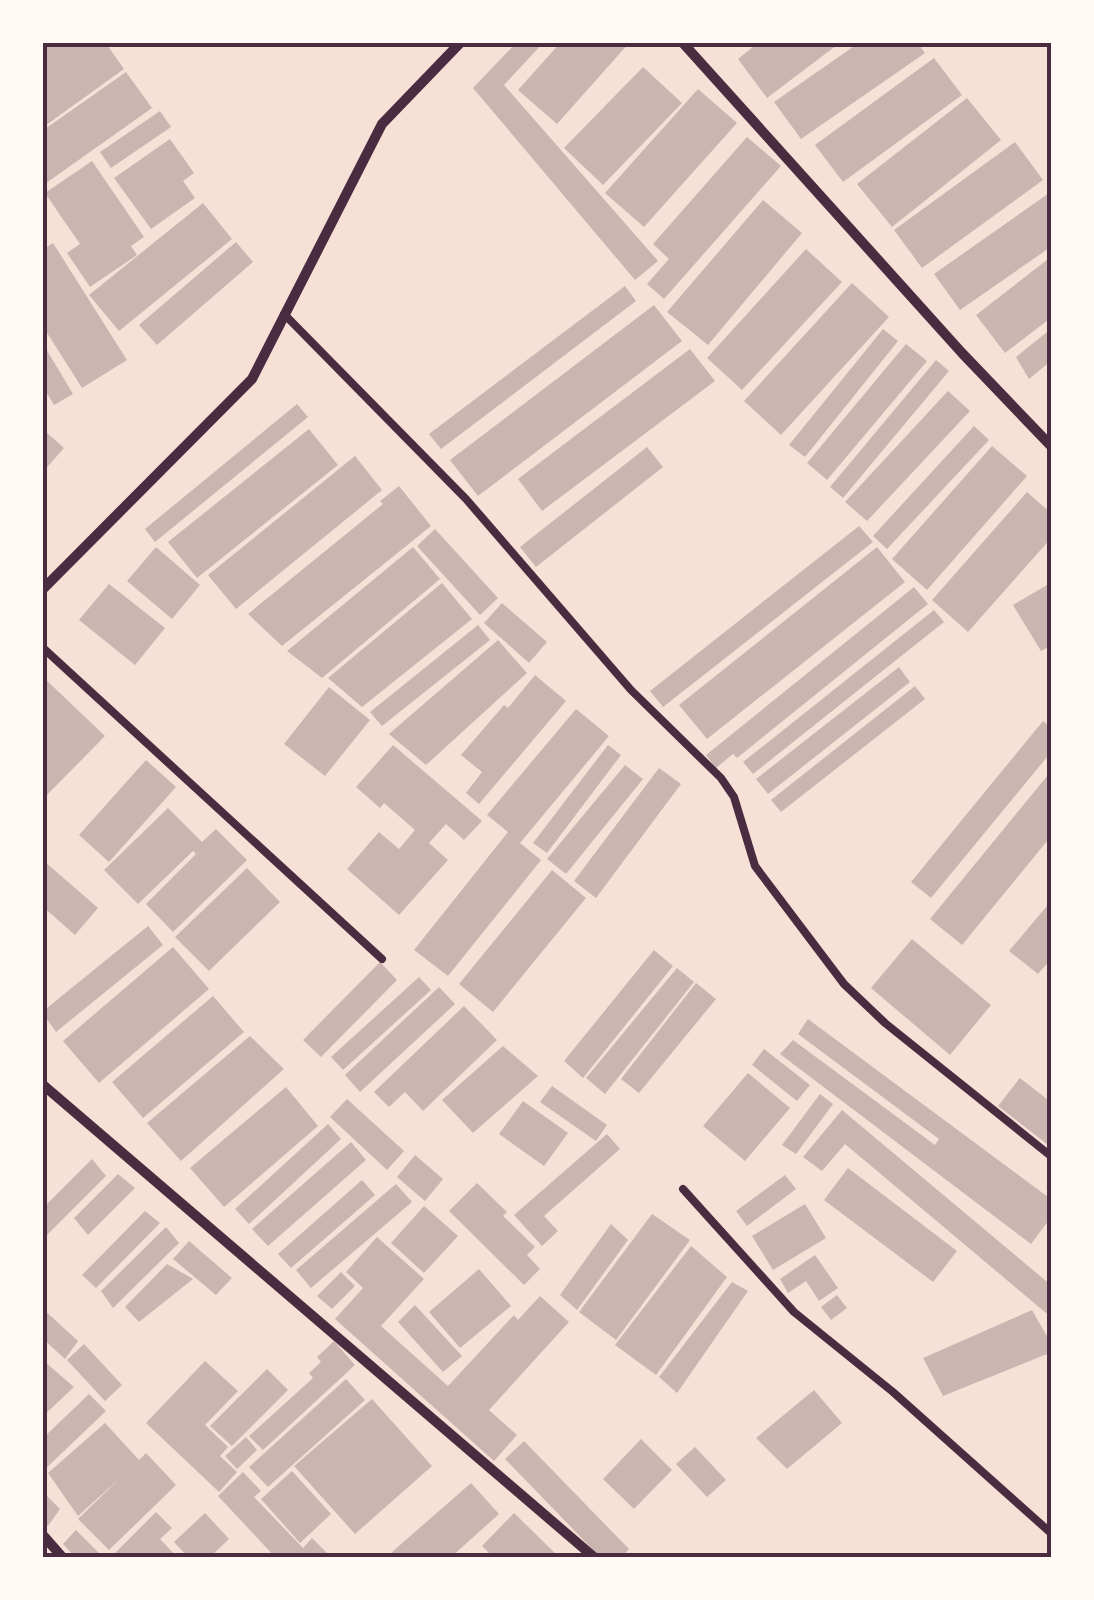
<svg xmlns="http://www.w3.org/2000/svg" width="1094" height="1600" viewBox="0 0 1094 1600" font-family="Barlow,sans-serif">
  <style>
    .building { fill: #ccb4b1 }
    .lines { fill: none; stroke-linecap: round; stroke-linejoin: round }
    .service { stroke: #4a2c40; stroke-width: 8 }
    .minor { stroke: #4a2c40; stroke-width: 10 }
    .neatline { fill: none; stroke: #4a2c40; stroke-width: 4 }
  </style>
  <rect width="100%" height="100%" fill="#f7e1d7"/>
  <!-- building -->
  <g class="building">
    <path d="M42,42H105L124,69L42,128Z"/>
    <path d="M517,42H544L504,85L658,261L635,280L473,88Z"/>
    <path d="M561,42H630L557,124L518,90Z"/>
    <path d="M759,42H841L767,98L738,59Z"/>
    <path d="M860,42H917L925,53L801,139L774,102Z"/>
    <path d="M934,58L962,95L843,182L815,145Z"/>
    <path d="M643,67L682,103L603,185L564,148Z"/>
    <path d="M126,72L152,108L42,186V131Z"/>
    <path d="M698,89L737,123L644,227L605,193Z"/>
    <path d="M967,98L1001,140L892,227L857,184Z"/>
    <path d="M160,111L171,127L111,168L100,152Z"/>
    <path d="M747,137L781,166L664,299L647,284L669,259L653,244Z"/>
    <path d="M170,139L194,173L183,181L195,198L151,229L114,178Z"/>
    <path d="M1015,142L1043,180L922,268L894,230Z"/>
    <path d="M92,161L144,237L131,246L137,255L90,287L67,253L80,244L45,193Z"/>
    <path d="M1052,191V246L960,310L934,274Z"/>
    <path d="M763,200L802,233L708,345L667,312Z"/>
    <path d="M203,203L232,239L119,331L89,295Z"/>
    <path d="M236,242L253,262L157,345L139,325Z"/>
    <path d="M53,243L127,360L82,388L42,325V250Z"/>
    <path d="M806,249L842,282L742,390L707,358Z"/>
    <path d="M1052,256V317L1005,353L976,315Z"/>
    <path d="M852,283L889,317L781,435L744,401Z"/>
    <path d="M625,286L636,301L441,449L429,434Z"/>
    <path d="M654,305L682,341L478,496L450,460Z"/>
    <path d="M1052,328V360L1029,379L1016,357Z"/>
    <path d="M883,329L898,341L805,457L789,445Z"/>
    <path d="M42,342L73,394L54,405L42,385Z"/>
    <path d="M906,344L927,361L827,480L807,463Z"/>
    <path d="M690,349L715,381L542,511L518,479Z"/>
    <path d="M936,360L949,371L843,498L830,487Z"/>
    <path d="M948,391L970,411L867,521L845,502Z"/>
    <path d="M297,404L308,417L155,542L145,529Z"/>
    <path d="M974,426L989,440L887,549L873,536Z"/>
    <path d="M309,429L338,465L197,578L168,542Z"/>
    <path d="M45,431L64,448L42,473V434Z"/>
    <path d="M992,446L1027,476L927,590L892,559Z"/>
    <path d="M647,447L663,467L536,567L520,547Z"/>
    <path d="M355,456L382,490L236,609L208,575Z"/>
    <path d="M399,486L431,526L282,646L248,614L383,504L380,501Z"/>
    <path d="M1027,492L1052,514V537L968,632L932,600Z"/>
    <path d="M859,526L873,542L663,707L650,691Z"/>
    <path d="M435,529L498,598L480,615L417,546Z"/>
    <path d="M156,547L200,585L172,619L127,581Z"/>
    <path d="M413,547L440,579L322,678L287,651Z"/>
    <path d="M877,547L905,582L707,739L679,705Z"/>
    <path d="M442,583L472,619L362,707L328,678Z"/>
    <path d="M109,584L165,628L135,665L79,620Z"/>
    <path d="M1047,585L1052,593V645L1041,651L1013,605Z"/>
    <path d="M914,587L928,604L737,758L733,754L716,768L706,755Z"/>
    <path d="M502,603L547,642L529,663L484,623Z"/>
    <path d="M934,610L944,622L753,774L743,762Z"/>
    <path d="M478,625L490,640L382,726L370,712Z"/>
    <path d="M498,640L527,673L426,765L389,734Z"/>
    <path d="M899,667L910,682L768,794L756,779Z"/>
    <path d="M535,675L566,701L479,804L466,793L482,772L461,755L504,705L508,708Z"/>
    <path d="M42,676L105,736L42,800Z"/>
    <path d="M915,686L925,699L781,812L771,800Z"/>
    <path d="M329,687L370,720L325,776L284,744Z"/>
    <path d="M576,709L609,736L520,843L541,860L448,976L414,950L508,832L487,815Z"/>
    <path d="M1043,721L1052,728V751L931,898L911,882Z"/>
    <path d="M393,745L482,821L464,840L446,824L429,843L448,860L399,915L347,869L379,832L399,849L415,830L384,803L380,808L356,787Z"/>
    <path d="M608,745L621,755L547,853L533,843Z"/>
    <path d="M146,760L176,787L109,862L79,835Z"/>
    <path d="M625,765L643,779L566,874L547,859Z"/>
    <path d="M659,768L681,784L596,898L574,881Z"/>
    <path d="M1052,770V835L962,945L930,919Z"/>
    <path d="M168,808L202,842L216,829L247,860L173,932L146,904L196,854L193,851L138,904L104,870Z"/>
    <path d="M44,861L98,908L75,935L42,906Z"/>
    <path d="M247,868L280,902L209,971L175,937Z"/>
    <path d="M552,870L586,898L493,1012L459,984Z"/>
    <path d="M1052,900V958L1038,974L1009,951Z"/>
    <path d="M148,926L163,945L56,1032L42,1012Z"/>
    <path d="M912,939L991,1005L950,1055L871,988Z"/>
    <path d="M173,947L209,989L99,1083L63,1041Z"/>
    <path d="M654,950L673,966L583,1078L564,1061Z"/>
    <path d="M380,962L397,980L321,1057L303,1040Z"/>
    <path d="M677,968L694,982L605,1094L586,1078Z"/>
    <path d="M419,977L431,990L343,1070L331,1057Z"/>
    <path d="M696,983L716,999L639,1093L621,1079Z"/>
    <path d="M439,987L455,1004L360,1092L345,1075Z"/>
    <path d="M213,996L244,1032L143,1118L112,1082Z"/>
    <path d="M464,1006L497,1040L423,1111L405,1092L389,1107L374,1092Z"/>
    <path d="M808,1019L1052,1200V1216L1031,1244L780,1054L793,1040L935,1145L939,1139L798,1034Z"/>
    <path d="M250,1036L284,1069L181,1161L147,1123Z"/>
    <path d="M503,1046L538,1076L473,1133L442,1100Z"/>
    <path d="M764,1049L810,1085L797,1101L752,1065Z"/>
    <path d="M748,1073L790,1108L745,1161L703,1126Z"/>
    <path d="M1020,1078L1052,1103V1148L998,1106Z"/>
    <path d="M552,1086L607,1125L596,1141L540,1102Z"/>
    <path d="M286,1087L318,1126L224,1207L190,1168Z"/>
    <path d="M820,1094L833,1104L796,1154L782,1145Z"/>
    <path d="M347,1099L404,1151L387,1170L330,1117Z"/>
    <path d="M523,1101L568,1133L544,1166L499,1134Z"/>
    <path d="M842,1110L1052,1286V1318L845,1144L822,1171L803,1157Z"/>
    <path d="M328,1124L341,1139L249,1224L235,1209Z"/>
    <path d="M607,1134L620,1149L544,1216L558,1231L542,1246L514,1215Z"/>
    <path d="M351,1142L366,1160L268,1246L252,1229Z"/>
    <path d="M415,1155L443,1179L425,1201L397,1177Z"/>
    <path d="M92,1159L106,1176L42,1240V1209Z"/>
    <path d="M848,1168L957,1251L933,1282L824,1200Z"/>
    <path d="M118,1174L135,1188L88,1235L74,1218Z"/>
    <path d="M785,1175L796,1189L747,1226L736,1211Z"/>
    <path d="M362,1180L375,1195L291,1268L278,1254Z"/>
    <path d="M477,1183L507,1212L503,1216L535,1247L527,1255L540,1269L524,1285L449,1211Z"/>
    <path d="M396,1184L412,1202L311,1288L296,1270Z"/>
    <path d="M805,1204L826,1238L773,1270L752,1236Z"/>
    <path d="M424,1206L458,1236L424,1273L391,1243Z"/>
    <path d="M145,1211L160,1223L96,1288L82,1275Z"/>
    <path d="M652,1214L690,1240L616,1340L579,1312Z"/>
    <path d="M611,1224L628,1240L577,1310L560,1295Z"/>
    <path d="M166,1227L179,1243L113,1308L101,1291Z"/>
    <path d="M377,1237L424,1279L381,1326L448,1386L514,1315L518,1320L540,1296L569,1322L489,1410L517,1435L494,1461L335,1319L363,1288L346,1272Z"/>
    <path d="M189,1241L232,1278L216,1295L173,1259Z"/>
    <path d="M691,1246L727,1277L656,1375L615,1345Z"/>
    <path d="M815,1255L838,1288L819,1301L806,1281L788,1293L780,1279Z"/>
    <path d="M167,1264L193,1279L139,1322L125,1307Z"/>
    <path d="M479,1269L511,1306L460,1348L429,1312Z"/>
    <path d="M341,1272L355,1286L332,1309L317,1296Z"/>
    <path d="M732,1282L748,1291L677,1393L659,1377Z"/>
    <path d="M837,1295L847,1308L831,1320L821,1307Z"/>
    <path d="M415,1305L462,1356L443,1372L398,1322Z"/>
    <path d="M42,1308L78,1341L65,1359L42,1338Z"/>
    <path d="M1032,1310L1052,1345V1352L943,1396L923,1358Z"/>
    <path d="M334,1341L355,1365L263,1450L249,1436L313,1378L309,1373L321,1362L317,1357Z"/>
    <path d="M84,1344L122,1385L105,1401L67,1360Z"/>
    <path d="M205,1361L238,1391L205,1425L228,1447L220,1456L237,1472L219,1492L146,1423Z"/>
    <path d="M45,1362L74,1387L42,1417V1365Z"/>
    <path d="M267,1369L288,1390L232,1446L210,1426Z"/>
    <path d="M346,1379L365,1400L268,1487L249,1467Z"/>
    <path d="M814,1390L842,1423L787,1469L756,1438Z"/>
    <path d="M89,1394L106,1411L42,1472V1439Z"/>
    <path d="M372,1399L432,1466L355,1534L294,1466Z"/>
    <path d="M105,1423L139,1460L146,1453L176,1485L109,1550L78,1519L120,1478L78,1516L48,1473Z"/>
    <path d="M246,1437L257,1450L237,1469L225,1456Z"/>
    <path d="M641,1439L672,1470L634,1509L603,1479Z"/>
    <path d="M524,1441L629,1549L620,1558H601L505,1459Z"/>
    <path d="M695,1447L726,1480L707,1497L676,1464Z"/>
    <path d="M292,1471L331,1514L300,1543L261,1499Z"/>
    <path d="M243,1472L261,1491L254,1497L303,1548L312,1538L329,1555L276,1558L218,1496Z"/>
    <path d="M471,1483L499,1514L450,1558H397L392,1552Z"/>
    <path d="M42,1491L60,1509L48,1526L42,1522Z"/>
    <path d="M156,1512L172,1528L160,1539L178,1558H110Z"/>
    <path d="M205,1513L229,1539L209,1558H189L174,1542Z"/>
    <path d="M514,1513L557,1555L555,1558H494L482,1546Z"/>
    <path d="M76,1530L104,1558H76L63,1544Z"/>
  </g>
  <g class="lines">
    <!-- service -->
    <g class="service">
      <path d="M284,314L466,499L631,690L721,778L734,797L755,866L844,984L885,1023L1052,1157"/>
      <path d="M42,647L382,959"/>
      <path d="M683,1189L794,1312L893,1392L1052,1534"/>
    </g>
    <!-- minor -->
    <g class="minor">
      <path d="M682,42L962,353L1052,447"/>
      <path d="M42,590L252,379L382,124L461,42"/>
      <path d="M42,1084L595,1558"/>
      <path d="M42,1534L63,1558"/>
    </g>
  </g>
  <!-- border -->
  <rect width="1094" height="1600" fill="none" stroke="#fffaf5" stroke-width="90"/>
  <rect x="45" y="45" width="1004" height="1510" class="neatline"/>
</svg>
